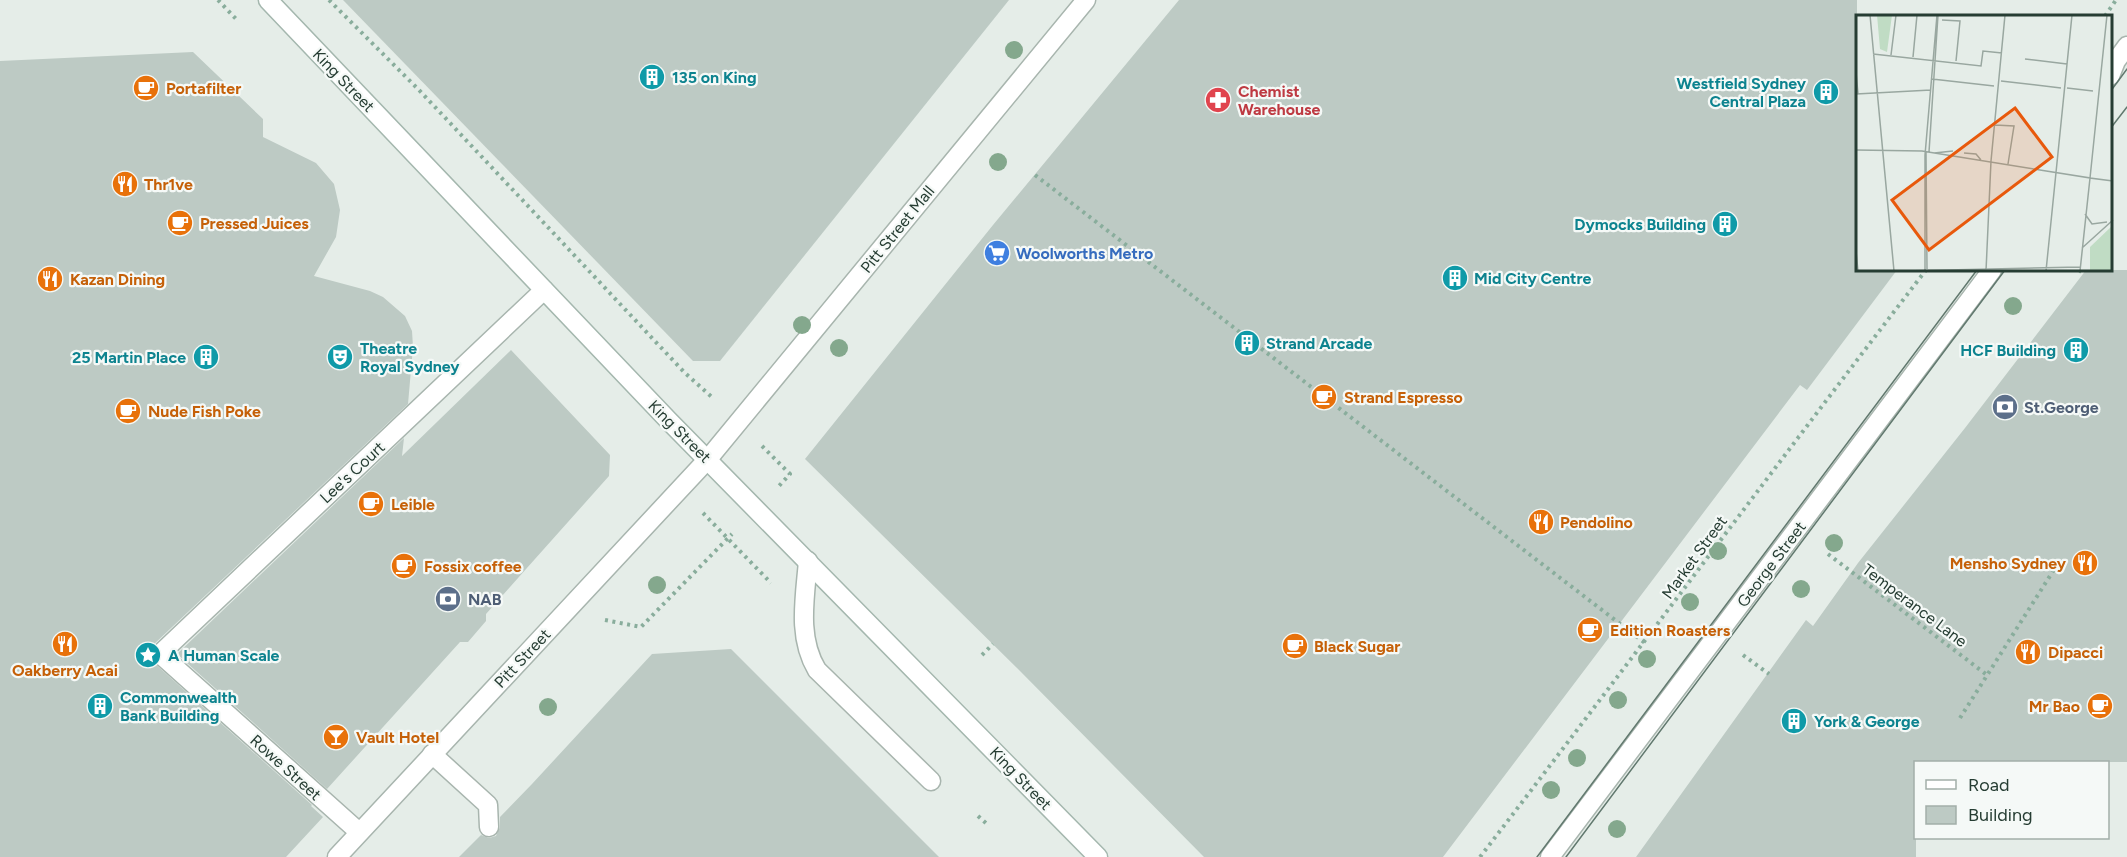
<svg xmlns="http://www.w3.org/2000/svg" width="2127" height="857" viewBox="0 0 2127 857" font-family="Figtree,sans-serif">
  <style>
    .building { fill: #bdcac4 }
    .lines { fill: none; stroke-linecap: round; stroke-linejoin: round }
    .service-casing { stroke: #a8b5ae; stroke-width: 21 }
    .pedestrian-casing { stroke: #a8b5ae; stroke-width: 21 }
    .minor-casing { stroke: #a8b5ae; stroke-width: 21 }
    .secondary-casing { stroke: #a4b7ae; stroke-width: 21 }
    .path { stroke: #89ad9c; stroke-width: 4; stroke-dasharray: 3 4.5; stroke-linecap: butt }
    .service { stroke: #fff; stroke-width: 18 }
    .pedestrian { stroke: #fff; stroke-width: 18 }
    .minor { stroke: #fff; stroke-width: 18 }
    .secondary { stroke: #fff; stroke-width: 18 }
    .tram { stroke: #61786e; stroke-width: 1.5 }
    .tree { fill: #84a88d }
    .labels { text-anchor: middle; stroke-width: 4.5; stroke-linejoin: round; paint-order: stroke }
    .culture-label { font-size: 16px; font-weight: bold; fill: #0d838f; stroke: #f5f9f7; text-anchor: start }
    .street-label { font-size: 16px; fill: #263d33; stroke: #f5f9f7 }
    .food-label { font-size: 16px; font-weight: bold; fill: #c56008; stroke: #f5f9f7; text-anchor: start }
    .health-label { font-size: 16px; font-weight: bold; fill: #be3a42; stroke: #f5f9f7; text-anchor: start }
    .shop-label { font-size: 16px; font-weight: bold; fill: #366cbe; stroke: #f5f9f7; text-anchor: start }
    .service-label { font-size: 16px; font-weight: bold; fill: #4e5e75; stroke: #f5f9f7; text-anchor: start }
    .inset-road { fill: none; stroke: #99a7a0; stroke-width: 1.5 }
    .view { fill: #e8590c; fill-opacity: 0.15; stroke: #e8590c; stroke-width: 3 }
    .inset-edge { fill: none; stroke: #263d33; stroke-width: 3 }
  </style>
  <rect width="100%" height="100%" fill="#e5ede8"/>
  <!-- building -->
  <g class="building">
    <path d="M343,0H1009L720,361H693Z"/>
    <path d="M1179,0H1857V270H1897L1807,390L1800,385L1443,857H1204L1020,671L805,459L993,225Z"/>
    <path d="M193,52L263,119V137L316,163L334,184L340,210L336,237L314,276L370,291L383,297L405,316L412,331L413,347L408,404L152,646L149,652L153,662L312,805L311,806L323,817L286,857H0V61Z"/>
    <path d="M2086,270H2127V762H1916V857H1636L1806,620L1813,626L1858,563L1965,428Z"/>
    <path d="M511,350L610,455L609,476L486,614V621L468,642H460L327,789L177,654L404,438L402,456Z"/>
    <path d="M731,649L939,857H459L481,835L489,838L496,836L500,827V817L532,784L652,654Z"/>
  </g>
  <g class="lines">
    <!-- service casing -->
    <g class="service-casing">
      <g id="service">
        <path d="M2110,76L2116,61L2127,46"/>
        <path d="M808,561C805,598 797,637 817,670L931,781"/>
        <path d="M432,754L488,805L489,827"/>
        <path d="M1550,857L1992,270"/>
      </g>
    </g>
    <!-- pedestrian casing -->
    <g class="pedestrian-casing">
      <g id="pedestrian">
        <path d="M708,459L1086,0"/>
        <path d="M160,654L359,832"/>
      </g>
    </g>
    <!-- minor casing -->
    <g class="minor-casing">
      <g id="minor">
        <path d="M160,654L544,290"/>
        <path d="M337,857L708,459"/>
      </g>
    </g>
    <!-- secondary casing -->
    <g class="secondary-casing">
      <path id="secondary" d="M268,0L669,421L1098,857"/>
    </g>
    <!-- path -->
    <g class="path">
      <path d="M218,0L238,21"/>
      <path d="M329,0L419,90L684,372L714,399"/>
      <path d="M2105,16L2116,0"/>
      <path d="M1035,175L1645,643"/>
      <path d="M2079,270L2083,273"/>
      <path d="M762,446L790,474L779,486"/>
      <path d="M703,513L771,583"/>
      <path d="M1828,554L1987,675"/>
      <path d="M605,620L641,627L732,534"/>
      <path d="M982,655L993,644"/>
      <path d="M1743,655L1769,674"/>
      <path d="M1960,718L2055,568"/>
      <path d="M978,816L987,824"/>
      <path d="M1480,857C1630,662 1776,465 1926,270"/>
    </g>
    <!-- service -->
    <use href="#service" class="service"/>
    <!-- pedestrian -->
    <use href="#pedestrian" class="pedestrian"/>
    <!-- minor -->
    <use href="#minor" class="minor"/>
    <!-- secondary -->
    <use href="#secondary" class="secondary"/>
    <!-- tram -->
    <g class="tram">
      <path d="M2110,92L2127,69"/>
      <path d="M2110,129L2127,107"/>
      <path d="M1537,857L1977,270"/>
      <path d="M1566,857L2005,270"/>
    </g>
  </g>
  <!-- trees -->
  <g class="tree">
    <circle cx="1014" cy="50" r="9"/>
    <circle cx="998" cy="162" r="9"/>
    <circle cx="2013" cy="306" r="9"/>
    <circle cx="802" cy="325" r="9"/>
    <circle cx="839" cy="348" r="9"/>
    <circle cx="1834" cy="543" r="9"/>
    <circle cx="1718" cy="551" r="9"/>
    <circle cx="657" cy="585" r="9"/>
    <circle cx="1801" cy="589" r="9"/>
    <circle cx="1690" cy="602" r="9"/>
    <circle cx="1647" cy="659" r="9"/>
    <circle cx="1618" cy="700" r="9"/>
    <circle cx="548" cy="707" r="9"/>
    <circle cx="1577" cy="758" r="9"/>
    <circle cx="1551" cy="790" r="9"/>
    <circle cx="1617" cy="829" r="9"/>
  </g>
  <!-- icons -->
  <defs>
    <g id="building-disc" transform="scale(1.35)"><circle r="9.5" fill="#0f9aa8" stroke="#f5f9f7"/><path d="M-4-6H4V6H1V3H-1V6H-4ZM-2.5-4.3h1.7v1.8h-1.7ZM.8-4.3h1.7v1.8H.8ZM-2.5-1h1.7V.8h-1.7ZM.8-1h1.7V.8H.8Z" fill="#fff"/></g>
    <g id="cafe-disc" transform="scale(1.35)"><circle r="9.5" fill="#e8710a" stroke="#f5f9f7"/><path d="M-5.5-4.5H6V0H3Q3 3.5 0 3.5H-2.5Q-5.5 3.5-5.5 0ZM3-3.2v2h1.7v-2ZM-6 4.5H4V6H-6Z" fill="#fff"/></g>
    <g id="pharmacy-disc" transform="scale(1.35)"><circle r="9.5" fill="#e0444e" stroke="#f5f9f7"/><path d="M-2-6h4v4h4v4h-4v4h-4v-4h-4v-4h4Z" fill="#fff"/></g>
    <g id="restaurant-disc" transform="scale(1.35)"><circle r="9.5" fill="#e8710a" stroke="#f5f9f7"/><path d="M-5-6h1v4h1v-4h1v4h1v-4h1v5L-1.5 .5V6h-2V.5L-5-1ZM5-6V6H3V1.5H1.5Q1.5-4 5-6Z" fill="#fff"/></g>
    <g id="supermarket-disc" transform="scale(1.35)"><circle r="9.5" fill="#3f7fe0" stroke="#f5f9f7"/><path d="M-6-5.5h2.5l.6 2H6L4.5 2H-2.5L-4.4-4H-6ZM-1.5 3.2a1.3 1.3 0 1 0 .1 0ZM3 3.2a1.3 1.3 0 1 0 .1 0Z" fill="#fff"/></g>
    <g id="theatre-disc" transform="scale(1.35)"><circle r="9.5" fill="#0f9aa8" stroke="#f5f9f7"/><path d="M-5-5.5Q0-4 5-5.5V0Q5 5 0 6Q-5 5-5 0ZM-3.3-2.5H-1v1.5H-3.3ZM1-2.5H3.3v1.5H1ZM-2.8 1Q0 5.5 2.8 1Z" fill="#fff"/></g>
    <g id="bank-disc" transform="scale(1.35)"><circle r="9.5" fill="#5c6f8a" stroke="#f5f9f7"/><path d="M-6-4H6V4H-6ZM0-2.3a2.3 2.3 0 1 0 0 4.6a2.3 2.3 0 1 0 0-4.6Z" fill="#fff"/></g>
    <g id="sight-disc" transform="scale(1.35)"><circle r="9.5" fill="#0f9aa8" stroke="#f5f9f7"/><path d="M0-6L1.8-2.2L6-1.7L2.9 1.2L3.7 5.4L0 3.3L-3.7 5.4L-2.9 1.2L-6-1.7L-1.8-2.2Z" fill="#fff"/></g>
    <g id="bar-disc" transform="scale(1.35)"><circle r="9.5" fill="#e8710a" stroke="#f5f9f7"/><path d="M-6-5H6L.8 .8V4.5H3.5V6h-7V4.5H-.8V.8Z" fill="#fff"/></g>
  </defs>
  <g fill-rule="evenodd">
    <use href="#building-disc" x="652" y="77"/>
    <use href="#cafe-disc" x="146" y="88"/>
    <use href="#building-disc" x="1826" y="92"/>
    <use href="#pharmacy-disc" x="1218" y="100"/>
    <use href="#restaurant-disc" x="125" y="184"/>
    <use href="#cafe-disc" x="180" y="223"/>
    <use href="#building-disc" x="1725" y="224"/>
    <use href="#supermarket-disc" x="997" y="253"/>
    <use href="#building-disc" x="1455" y="278"/>
    <use href="#restaurant-disc" x="50" y="279"/>
    <use href="#building-disc" x="1247" y="343"/>
    <use href="#building-disc" x="2076" y="350"/>
    <use href="#building-disc" x="206" y="357"/>
    <use href="#theatre-disc" x="340" y="357"/>
    <use href="#cafe-disc" x="1324" y="397"/>
    <use href="#bank-disc" x="2005" y="407"/>
    <use href="#cafe-disc" x="128" y="411"/>
    <use href="#cafe-disc" x="371" y="504"/>
    <use href="#restaurant-disc" x="1541" y="522"/>
    <use href="#restaurant-disc" x="2085" y="563"/>
    <use href="#cafe-disc" x="404" y="566"/>
    <use href="#bank-disc" x="448" y="599"/>
    <use href="#cafe-disc" x="1590" y="630"/>
    <use href="#restaurant-disc" x="65" y="644"/>
    <use href="#cafe-disc" x="1295" y="646"/>
    <use href="#restaurant-disc" x="2028" y="652"/>
    <use href="#sight-disc" x="148" y="655"/>
    <use href="#building-disc" x="100" y="706"/>
    <use href="#cafe-disc" x="2100" y="706"/>
    <use href="#building-disc" x="1794" y="721"/>
    <use href="#bar-disc" x="336" y="737"/>
  </g>
  <g class="labels">
    <!-- culture labels -->
    <g class="culture-label">
      <text x="672" y="83">135 on King</text>
      <text x="1806" y="89" text-anchor="end">Westfield Sydney<tspan x="1806" dy="18">Central Plaza</tspan></text>
      <text x="1706" y="230" text-anchor="end">Dymocks Building</text>
      <text x="1474" y="284">Mid City Centre</text>
      <text x="1266" y="349">Strand Arcade</text>
      <text x="360" y="354">Theatre<tspan x="360" dy="18">Royal Sydney</tspan></text>
      <text x="2056" y="356" text-anchor="end">HCF Building</text>
      <text x="186" y="363" text-anchor="end">25 Martin Place</text>
      <text x="168" y="661">A Human Scale</text>
      <text x="120" y="703">Commonwealth<tspan x="120" dy="18">Bank Building</tspan></text>
      <text x="1814" y="727">York &amp; George</text>
    </g>
    <!-- street labels -->
    <g class="street-label">
      <text transform="translate(344 80) rotate(46)" y="6">King Street</text>
      <text transform="translate(897 229) rotate(-51)" y="6">Pitt Street Mall</text>
      <text transform="translate(680 431) rotate(45)" y="6">King Street</text>
      <text transform="translate(352 472) rotate(-43)" y="6">Lee's Court</text>
      <text transform="translate(1694 557) rotate(-54)" y="6">Market Street</text>
      <text transform="translate(1771 564) rotate(-53)" y="6">George Street</text>
      <text transform="translate(1915 605) rotate(37)" y="6">Temperance Lane</text>
      <text transform="translate(522 658) rotate(-47)" y="6">Pitt Street</text>
      <text transform="translate(286 767) rotate(42)" y="6">Rowe Street</text>
      <text transform="translate(1021 778) rotate(46)" y="6">King Street</text>
    </g>
    <!-- food labels -->
    <g class="food-label">
      <text x="166" y="94">Portafilter</text>
      <text x="144" y="190">Thr1ve</text>
      <text x="200" y="229">Pressed Juices</text>
      <text x="70" y="285">Kazan Dining</text>
      <text x="1344" y="403">Strand Espresso</text>
      <text x="148" y="417">Nude Fish Poke</text>
      <text x="391" y="510">Leible</text>
      <text x="1560" y="528">Pendolino</text>
      <text x="2066" y="569" text-anchor="end">Mensho Sydney</text>
      <text x="424" y="572">Fossix coffee</text>
      <text x="1610" y="636">Edition Roasters</text>
      <text x="1314" y="652">Black Sugar</text>
      <text x="2048" y="658">Dipacci</text>
      <text x="65" y="676" text-anchor="middle">Oakberry Acai</text>
      <text x="2080" y="712" text-anchor="end">Mr Bao</text>
      <text x="356" y="743">Vault Hotel</text>
    </g>
    <!-- health labels -->
    <g class="health-label">
      <text x="1238" y="97">Chemist<tspan x="1238" dy="18">Warehouse</tspan></text>
    </g>
    <!-- shop labels -->
    <g class="shop-label">
      <text x="1016" y="259">Woolworths Metro</text>
    </g>
    <!-- service labels -->
    <g class="service-label">
      <text x="2024" y="413">St.George</text>
      <text x="468" y="605">NAB</text>
    </g>
  </g>
  <!-- overview -->
  <g transform="translate(1856 15)">
    <rect width="256" height="256" fill="#e5ede8"/>
    <path d="M21,0H36L31,37L24,34ZM256,211V256H234V232Z" fill="#c0dcc4"/>
    <path class="inset-road" d="M14,0L38,256M251,0L234,163L257,166M86,5L104,6L100,46M17,39L125,51L127,36L146,38M35,40L40,0M57,42L61,0M169,44L211,49M0,57L2,79M76,64L138,71M145,66L205,73M211,73L237,76M0,79L75,75M139,110L158,111L152,149M0,135L66,136L234,163L224,256M70,137L71,254M73,137L82,0M78,138L97,136M108,138L120,139L125,145M229,199L236,209L251,207M226,233L257,205M0,236L2,256M48,256L224,252M69,256V140L81,0M130,256L135,146L149,0M190,256L216,0"/>
    <path class="view" d="M159,93L196,142L73,235L36,185Z"/>
    <rect width="256" height="256" class="inset-edge"/>
  </g>
  <!-- legend -->
  <rect x="1914" y="761" width="195" height="78" fill="#f5f9f7" stroke="#a2aea9" stroke-width="1.5"/>
  <rect x="1926" y="780" width="30" height="9" fill="#ffffff" stroke="#a2aea9" stroke-width="1.5"/>
  <text x="1968" y="791" font-size="18" fill="#263d33">Road</text>
  <rect x="1926" y="806" width="30" height="18" fill="#bdcac4" stroke="#a2aea9" stroke-width="1.5"/>
  <text x="1968" y="821" font-size="18" fill="#263d33">Building</text>
</svg>
